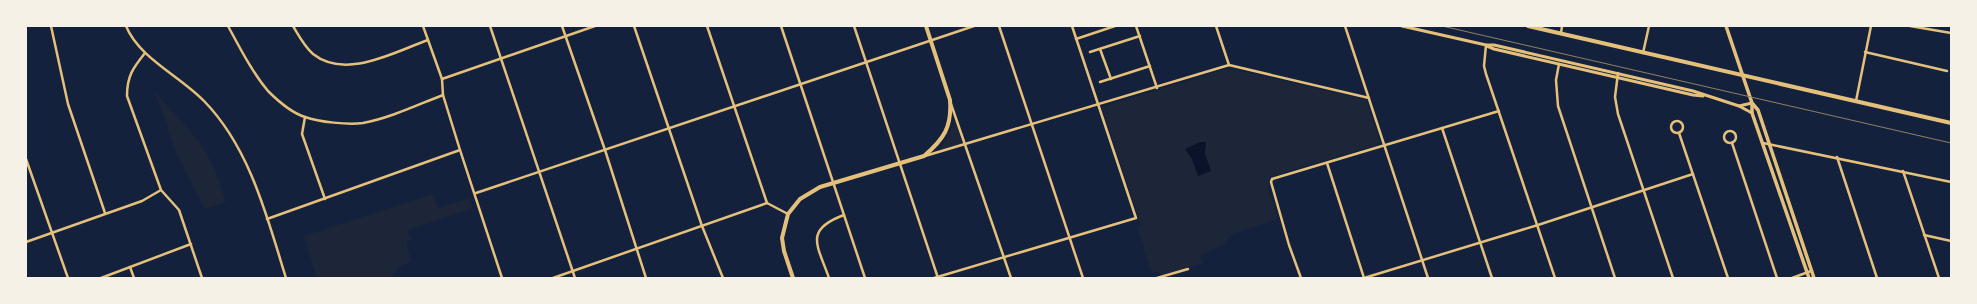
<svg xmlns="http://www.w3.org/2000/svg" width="1977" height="304" viewBox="0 0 1977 304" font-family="'Golos Text',sans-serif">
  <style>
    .green { fill: #1d2539 }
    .water { fill: #0b132b }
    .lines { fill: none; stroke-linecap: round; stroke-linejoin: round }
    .minor { stroke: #e5c07b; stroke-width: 2.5 }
    .tertiary { stroke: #e5c07b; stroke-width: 3 }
    .secondary { stroke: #e5c07b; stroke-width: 3.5 }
    .primary { stroke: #e5c07b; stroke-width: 4 }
    .rail { stroke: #918062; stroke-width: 1 }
  </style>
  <rect width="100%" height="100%" fill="#14213d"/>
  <!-- green -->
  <g class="green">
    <path d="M1223,70H1235L1366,100L1380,142L1376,145L1272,176L1269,179L1268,188L1278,219L1232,234L1222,246L1200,255L1203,263L1162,275L1158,271L1152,273L1137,227L1141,225L1102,107Z"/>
    <path d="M153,90C174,114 201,138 214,168C219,179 222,191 226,202L205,209L176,153L162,110Z"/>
    <path d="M956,120L962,144L940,150Z"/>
    <path d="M433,194L438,208L469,198L473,208L408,230L411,240L406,242L411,261L399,267L392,278H317L304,236Z"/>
  </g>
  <!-- water -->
  <path class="water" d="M1200,142H1206L1205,154L1211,171L1198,176L1192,159L1185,149Z"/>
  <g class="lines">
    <!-- minor -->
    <g class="minor">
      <path d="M51,26L68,104L105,213"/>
      <path d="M126,26C139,58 180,76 204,101C250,148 267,217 286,278"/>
      <path d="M228,26C240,48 252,72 268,91C278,101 292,113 305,117C319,122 348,125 363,123C390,118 417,105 443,95"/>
      <path d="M293,26C299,36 304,46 313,54C346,80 394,52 428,40"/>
      <path d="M423,26L442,79L443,95L460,150L502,278"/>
      <path d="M490,26L575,278"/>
      <path d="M562,26L605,150L646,278"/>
      <path d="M634,26L702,226L723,278"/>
      <path d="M707,26L767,203"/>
      <path d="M781,26L865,278"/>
      <path d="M854,26L938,278"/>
      <path d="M999,26L1083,278"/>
      <path d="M1136,26L1157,88"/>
      <path d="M1216,26L1229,65"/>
      <path d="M1345,26L1428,278"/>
      <path d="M1910,26L1951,33"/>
      <path d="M1561,33L1562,26"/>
      <path d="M1076,39L1115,26"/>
      <path d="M1486,45L1484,66L1486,74L1555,278"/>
      <path d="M1100,49L1111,79"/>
      <path d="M1090,52L1140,36"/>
      <path d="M1865,52L1947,71"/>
      <path d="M145,53C133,68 127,76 127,96L161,190L179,210L202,278"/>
      <path d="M1643,53L1649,26"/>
      <path d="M1559,64L1556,80L1558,106L1615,278"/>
      <path d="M1618,73L1615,97L1618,114L1673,278"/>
      <path d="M442,79L595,26"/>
      <path d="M1100,82L1150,66"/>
      <path d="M1856,101L1871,26"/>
      <path d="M951,104L1011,278"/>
      <path d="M305,117L302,134L325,199"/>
      <circle cx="1677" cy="127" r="6"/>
      <path d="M1442,128L1492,278"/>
      <circle cx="1730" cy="137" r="6"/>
      <path d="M1679,133L1728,278"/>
      <path d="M1732,143L1777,278"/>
      <path d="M1763,143L1951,182"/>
      <path d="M925,156L1229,65L1369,98"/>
      <path d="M1837,157L1877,278"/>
      <path d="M26,159L68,278"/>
      <path d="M1327,163L1364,278"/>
      <path d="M1903,171L1939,278"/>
      <path d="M476,193L974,26"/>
      <path d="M267,219L460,150"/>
      <path d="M1924,235L1951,241"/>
      <path d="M26,242L142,201L161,190"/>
      <path d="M130,267L134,278"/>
      <path d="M101,278L191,244"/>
      <path d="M553,278L767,203L788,214"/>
      <path d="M829,278C818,246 803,230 844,215"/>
      <path d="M934,278L1136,218L1072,26"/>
      <path d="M1157,278L1188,269"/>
      <path d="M1301,278L1289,245L1271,182L1272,179L1499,111"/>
      <path d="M1364,278L1538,225L1693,174"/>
      <path d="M1792,278L1811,271"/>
    </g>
    <!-- tertiary -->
    <g class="tertiary">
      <path d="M1402,26L1486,45H1494L1693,91L1739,106L1752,103"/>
      <path d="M1487,46L1494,49L1693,95L1703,96"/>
      <path d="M1739,106L1752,113"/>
    </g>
    <!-- secondary -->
    <g class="secondary">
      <path d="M1726,26L1752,103L1758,110L1814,278"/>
      <path d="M1752,104V113L1809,278"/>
    </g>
    <!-- primary -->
    <g class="primary">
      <path d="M1528,26L1951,123"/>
      <path d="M793,278L784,251L782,238L788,214L800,199L820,187L924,156C944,139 952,127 950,100L926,26"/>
    </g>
    <!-- rail -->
    <path class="rail" d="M1442,26L1951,143"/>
  </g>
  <!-- border -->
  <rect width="1977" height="304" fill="none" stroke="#f6f1e7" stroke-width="54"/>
</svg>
